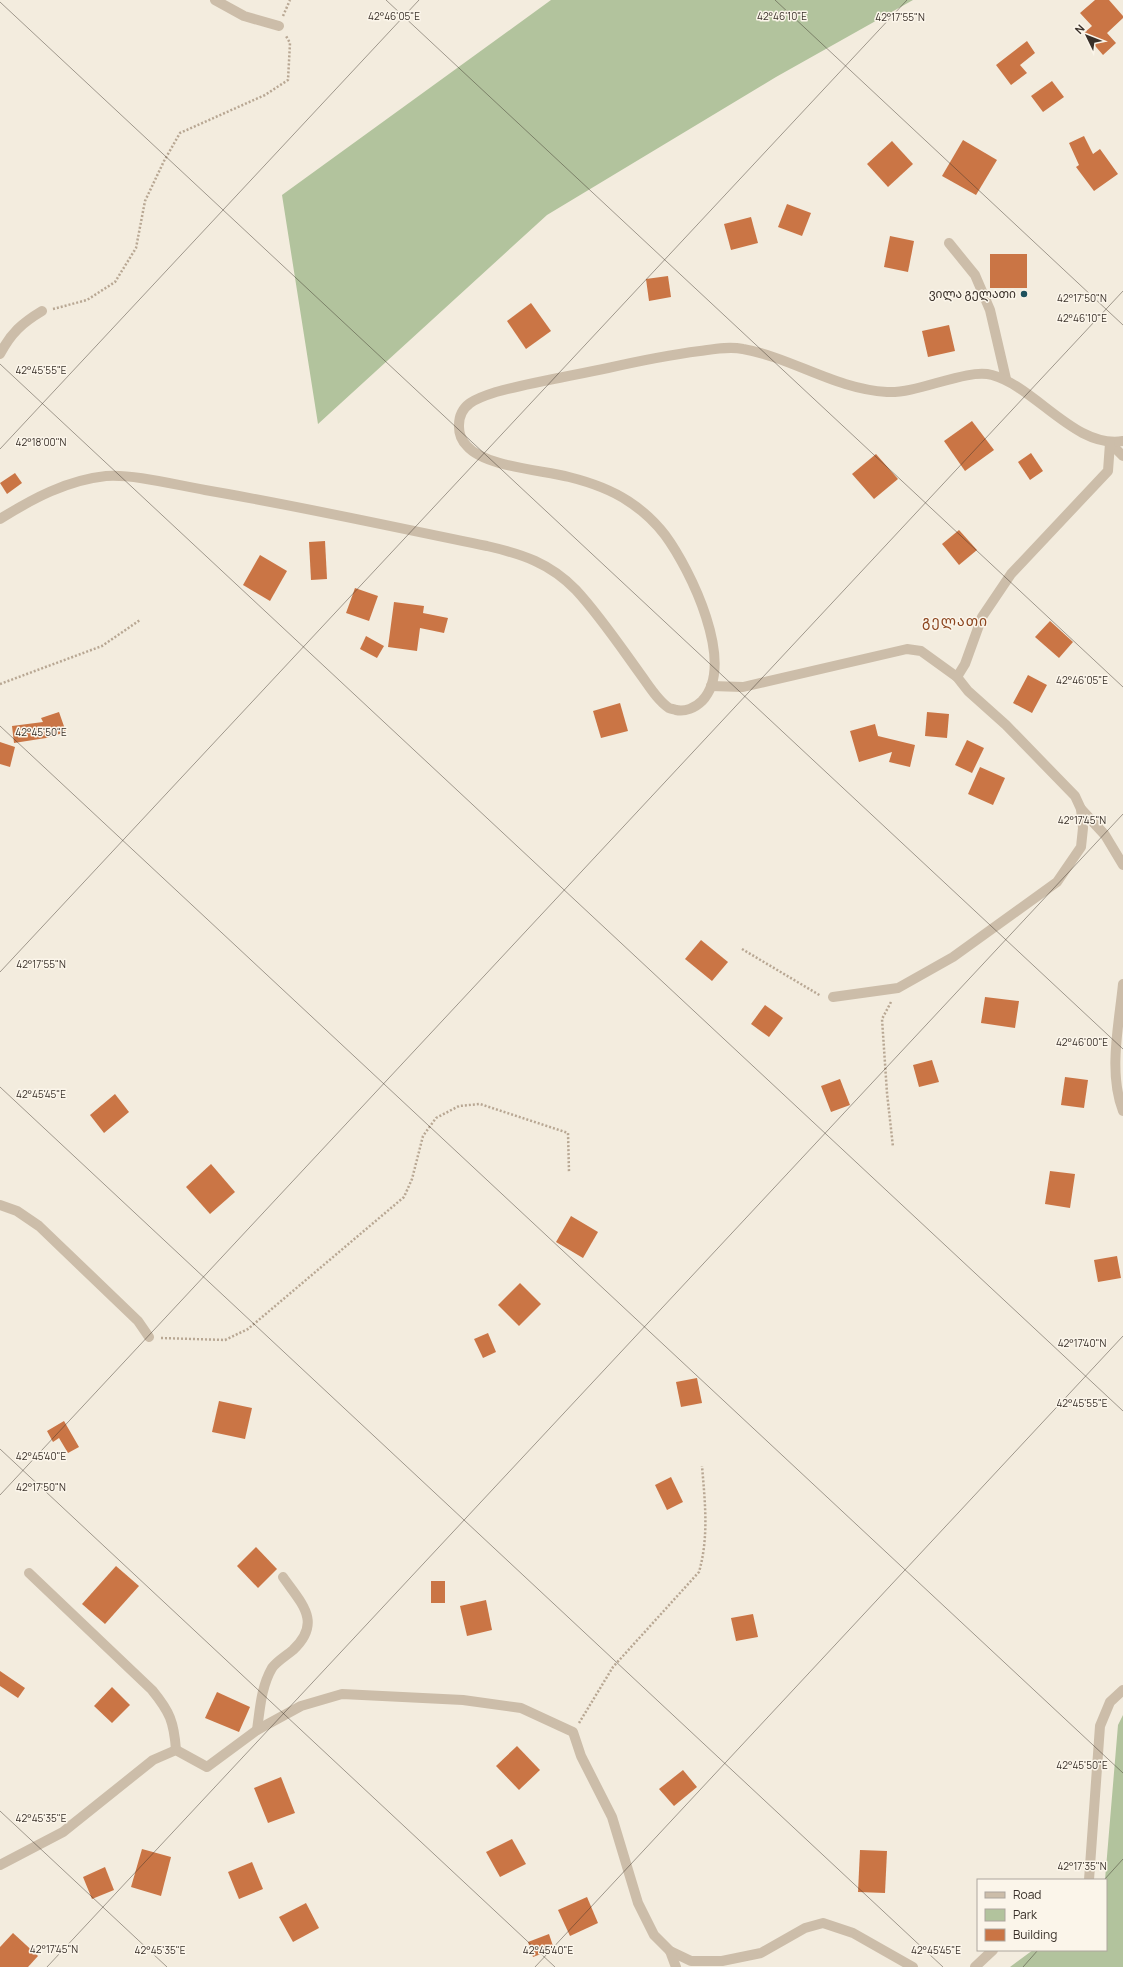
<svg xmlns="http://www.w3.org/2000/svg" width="1123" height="1967" viewBox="0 0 1123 1967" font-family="Manrope,'Noto Sans Georgian',sans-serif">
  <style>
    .green { fill: #b2c39d }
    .building { fill: #ca7545 }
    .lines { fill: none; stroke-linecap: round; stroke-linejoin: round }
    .path { stroke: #b8a793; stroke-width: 2.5; stroke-dasharray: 2 2; stroke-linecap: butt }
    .minor { stroke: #ccbda9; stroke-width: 10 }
    .ticks { fill: none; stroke: #393029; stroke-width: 1; stroke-opacity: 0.45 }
    .poi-dot { fill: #1d515c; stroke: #fbf5ea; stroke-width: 1.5 }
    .labels { text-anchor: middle; stroke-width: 3; stroke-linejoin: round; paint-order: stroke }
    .poi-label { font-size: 12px; fill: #393029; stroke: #fbf5ea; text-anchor: end }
    .quarter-label { font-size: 14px; letter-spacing: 1px; fill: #8b451f; stroke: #fbf5ea }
    .ticks-label { font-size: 10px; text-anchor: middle; fill: #393029; stroke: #fbf5ea; stroke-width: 3; stroke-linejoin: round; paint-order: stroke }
  </style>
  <rect width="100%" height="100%" fill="#f3ecde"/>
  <!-- green -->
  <g class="green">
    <path d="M551,0H913L776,77L547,215L318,424L282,195Z"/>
    <path d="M1123,1715V1967H1010L1033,1950H1106L1105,1880L1118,1725Z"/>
  </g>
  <!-- building -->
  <g class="building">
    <path d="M1095,0H1109L1123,16V18L1107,33L1116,43L1103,55L1084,33L1092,26L1080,13Z"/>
    <path d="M1027,41L1035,53L1020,65L1027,73L1011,85L996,65Z"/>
    <path d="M1052,81L1064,97L1043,112L1031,96Z"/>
    <path d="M1084,136L1093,154L1100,149L1118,174L1094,191L1076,167L1079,165L1069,143Z"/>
    <path d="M963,140L997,160L976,195L942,176Z"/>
    <path d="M892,141L913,164L888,187L867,164Z"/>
    <path d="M787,204L811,213L802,236L778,227Z"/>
    <path d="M751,217L758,243L731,250L724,224Z"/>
    <path d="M890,236L914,241L908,272L884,267Z"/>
    <rect x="990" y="254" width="37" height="34"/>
    <path d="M668,276L671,297L649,301L646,279Z"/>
    <path d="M531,303L551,331L526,349L507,321Z"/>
    <path d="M949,325L955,351L928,357L922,331Z"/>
    <path d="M972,421L994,450L965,471L944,441Z"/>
    <path d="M1031,453L1043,471L1030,480L1018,462Z"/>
    <path d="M876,454L898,479L874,499L852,474Z"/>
    <path d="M15,473L22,483L7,494L0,483Z"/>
    <path d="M959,530L977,550L959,565L942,544Z"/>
    <path d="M325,541L327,579L311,580L309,542Z"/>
    <path d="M260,555L287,571L270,601L243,585Z"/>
    <path d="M355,588L378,596L369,621L346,613Z"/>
    <path d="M394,602L424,606L423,613L448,618L444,633L420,628L417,651L388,647Z"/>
    <path d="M1050,621L1073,642L1059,658L1035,637Z"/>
    <path d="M366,636L384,646L377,658L360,649Z"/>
    <path d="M1028,675L1047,685L1032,713L1013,703Z"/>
    <path d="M620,703L628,731L601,738L593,711Z"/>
    <path d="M59,712L66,732L46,738L14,743L12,726L43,722L41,718Z"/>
    <path d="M927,712L949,714L947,738L925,736Z"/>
    <path d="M875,724L878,736L915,745L910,767L889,762L892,752L859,762L850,731Z"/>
    <path d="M967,740L984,748L972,773L955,765Z"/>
    <path d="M0,742L15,747L10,767L0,764Z"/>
    <path d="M980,767L1005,778L993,805L968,794Z"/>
    <path d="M701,940L728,962L712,981L685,959Z"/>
    <path d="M985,997L1019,1001L1015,1028L981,1023Z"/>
    <path d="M765,1005L783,1018L769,1037L751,1024Z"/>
    <path d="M932,1060L939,1082L919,1087L913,1065Z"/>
    <path d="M1065,1077L1088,1080L1084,1108L1061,1105Z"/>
    <path d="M840,1079L850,1105L831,1112L821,1086Z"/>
    <path d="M115,1094L129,1112L104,1133L90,1115Z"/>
    <path d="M211,1164L235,1192L210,1214L186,1187Z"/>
    <path d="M1050,1171L1075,1174L1070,1208L1045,1204Z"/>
    <path d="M571,1216L598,1232L583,1258L556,1242Z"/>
    <path d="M1117,1256L1121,1278L1098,1282L1094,1260Z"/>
    <path d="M520,1283L541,1304L519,1326L498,1305Z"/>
    <path d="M488,1333L496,1352L483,1358L474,1339Z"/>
    <path d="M697,1378L702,1403L681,1407L676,1382Z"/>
    <path d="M219,1401L252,1408L245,1439L212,1432Z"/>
    <path d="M64,1421L79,1447L68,1453L59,1438L53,1442L47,1431Z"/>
    <path d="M671,1477L683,1502L667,1510L655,1485Z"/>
    <path d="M256,1547L277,1569L258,1588L237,1566Z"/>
    <path d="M116,1566L139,1586L105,1624L82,1604Z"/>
    <rect x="431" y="1581" width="14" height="22"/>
    <path d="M486,1600L492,1630L467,1636L460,1606Z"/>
    <path d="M753,1614L758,1637L736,1641L731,1618Z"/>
    <path d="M0,1671L25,1688L18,1698L0,1686Z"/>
    <path d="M112,1687L130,1705L112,1723L94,1706Z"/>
    <path d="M217,1692L250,1707L239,1732L205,1718Z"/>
    <path d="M517,1746L540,1770L519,1790L496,1766Z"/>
    <path d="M683,1770L697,1787L674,1806L659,1789Z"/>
    <path d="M281,1777L295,1813L268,1823L254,1788Z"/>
    <path d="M512,1839L526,1864L500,1877L486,1852Z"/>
    <path d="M142,1849L171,1857L161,1896L131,1887Z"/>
    <path d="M860,1850L887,1851L885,1893L858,1892Z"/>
    <path d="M252,1862L263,1889L239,1899L228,1872Z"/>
    <path d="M105,1867L114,1890L92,1899L83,1877Z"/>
    <path d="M587,1897L598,1923L570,1936L558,1910Z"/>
    <path d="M306,1903L319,1928L293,1942L279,1917Z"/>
    <path d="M13,1933L38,1956L28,1967H0V1947Z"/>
    <path d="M549,1934L554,1949L533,1957L528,1942Z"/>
  </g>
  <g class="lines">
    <!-- path -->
    <g class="path">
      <path d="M283,16L290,0"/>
      <path d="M53,309L87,300L115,282L136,248L145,201L164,161L180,133L265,95L288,80L290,43L286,36"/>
      <path d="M0,684L102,646L140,620"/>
      <path d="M742,949L821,996"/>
      <path d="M891,1002L882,1019L887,1093L893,1147"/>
      <path d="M161,1338L225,1340L248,1329L404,1197L412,1179L423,1136L436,1118L459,1106L480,1104L568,1133L569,1172"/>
      <path d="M579,1723L613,1667L699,1572C709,1537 705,1502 702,1466"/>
    </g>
    <!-- minor -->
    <g class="minor">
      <path d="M215,0L244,16L279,26"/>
      <path d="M949,243L975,275L990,310L1006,379"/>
      <path d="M0,354C11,333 22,323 42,311"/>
      <path d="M1110,443L1123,456"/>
      <path d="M0,519C32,499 67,480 106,476C134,474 176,485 205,490C299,506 393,527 487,546C522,554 550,563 576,590C600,616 620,646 641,675C649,686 658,701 669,708C671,709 674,709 676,710C685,712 695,708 702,701C737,664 690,569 665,535C655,522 642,510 628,501C610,489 589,482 569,477C542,470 485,467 467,446C462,441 459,435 459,427C458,404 477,398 496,392C533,382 571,376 608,368C639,361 669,355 700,351C714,349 729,346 743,349C793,358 835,389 887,392C918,394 966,368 992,375C1036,387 1075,449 1123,441"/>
      <path d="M957,677L965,664L982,617L1011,574L1108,471L1110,443"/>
      <path d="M711,686L743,687L907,649L921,651L957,677L968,691L1006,725L1075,796L1081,809L1083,828L1081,847L1057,882L953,957L898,988L833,997"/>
      <path d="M1081,809L1105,835L1123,865"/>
      <path d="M1123,984C1119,1025 1108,1072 1123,1111"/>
      <path d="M0,1205L17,1211L39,1226L138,1321L149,1337"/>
      <path d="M29,1573L152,1690C170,1712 174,1722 176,1750"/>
      <path d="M257,1730C260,1709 261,1687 272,1668C277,1661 286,1656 293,1650C323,1622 301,1603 283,1577"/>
      <path d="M0,1865L63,1832L153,1760L176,1750L207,1767L257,1730L301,1706L342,1694L463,1700L521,1708L573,1732L581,1756L612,1817L638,1903L654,1935L670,1951L691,1961H722L761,1953L805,1928L823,1923L853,1933L913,1967"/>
      <path d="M1089,1880L1100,1726L1110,1702L1123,1690"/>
      <path d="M670,1951L676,1967"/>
      <path d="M975,1967L993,1950"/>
    </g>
  </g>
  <!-- ticks -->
  <path class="ticks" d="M386,0L1123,687M775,0L1123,325M0,2L1123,1049M0,364L1123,1411M0,449L419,0M0,726L1123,1773M0,972L907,0M0,1087L943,1967M0,1449L555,1967M0,1495L1123,291M0,1811L167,1967M1104,1880L1123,1859M47,1967L1123,814M535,1967L1123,1336M1023,1967L1038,1950"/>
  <!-- markers -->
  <circle class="poi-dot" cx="1024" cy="294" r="4"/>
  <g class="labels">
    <!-- poi labels -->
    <g class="poi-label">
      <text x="1016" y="298">ვილა გელათი</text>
    </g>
    <!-- quarter labels -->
    <g class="quarter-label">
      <text x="955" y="626">გელათი</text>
    </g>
  </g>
  <g class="ticks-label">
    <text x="394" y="20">42°46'05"E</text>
    <text x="782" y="20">42°46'10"E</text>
    <text x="900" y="21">42°17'55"N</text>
    <text x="1082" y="302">42°17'50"N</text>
    <text x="1082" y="322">42°46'10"E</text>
    <text x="41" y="374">42°45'55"E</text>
    <text x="41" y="446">42°18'00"N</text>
    <text x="1082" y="684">42°46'05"E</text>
    <text x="41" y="736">42°45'50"E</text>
    <text x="1082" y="824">42°17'45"N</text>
    <text x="41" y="968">42°17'55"N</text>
    <text x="1082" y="1046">42°46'00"E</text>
    <text x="41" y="1098">42°45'45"E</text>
    <text x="1082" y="1347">42°17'40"N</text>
    <text x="1082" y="1407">42°45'55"E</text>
    <text x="41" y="1460">42°45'40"E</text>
    <text x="41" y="1491">42°17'50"N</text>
    <text x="1082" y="1769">42°45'50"E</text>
    <text x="41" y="1822">42°45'35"E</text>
    <text x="1082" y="1870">42°17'35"N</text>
    <text x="54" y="1953">42°17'45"N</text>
    <text x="160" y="1954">42°45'35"E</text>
    <text x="548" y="1954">42°45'40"E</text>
    <text x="936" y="1954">42°45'45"E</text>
  </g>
  <!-- legend -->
  <rect x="977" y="1879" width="130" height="72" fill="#fbf5ea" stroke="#ada69d"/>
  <rect x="985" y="1892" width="20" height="6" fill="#ccbda9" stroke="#ada69d"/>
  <text x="1013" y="1899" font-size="12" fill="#393029">Road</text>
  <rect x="985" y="1909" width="20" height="12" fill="#b2c39d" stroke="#ada69d"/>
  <text x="1013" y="1919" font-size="12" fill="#393029">Park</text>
  <rect x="985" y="1929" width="20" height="12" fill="#ca7545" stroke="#ada69d"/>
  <text x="1013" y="1939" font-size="12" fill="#393029">Building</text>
  <!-- north arrow -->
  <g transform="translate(1087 36) rotate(313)" stroke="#fbf5ea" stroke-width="3" paint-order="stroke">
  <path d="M0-3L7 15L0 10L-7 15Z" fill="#393029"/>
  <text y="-6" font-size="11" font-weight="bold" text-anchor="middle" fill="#393029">N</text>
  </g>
</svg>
